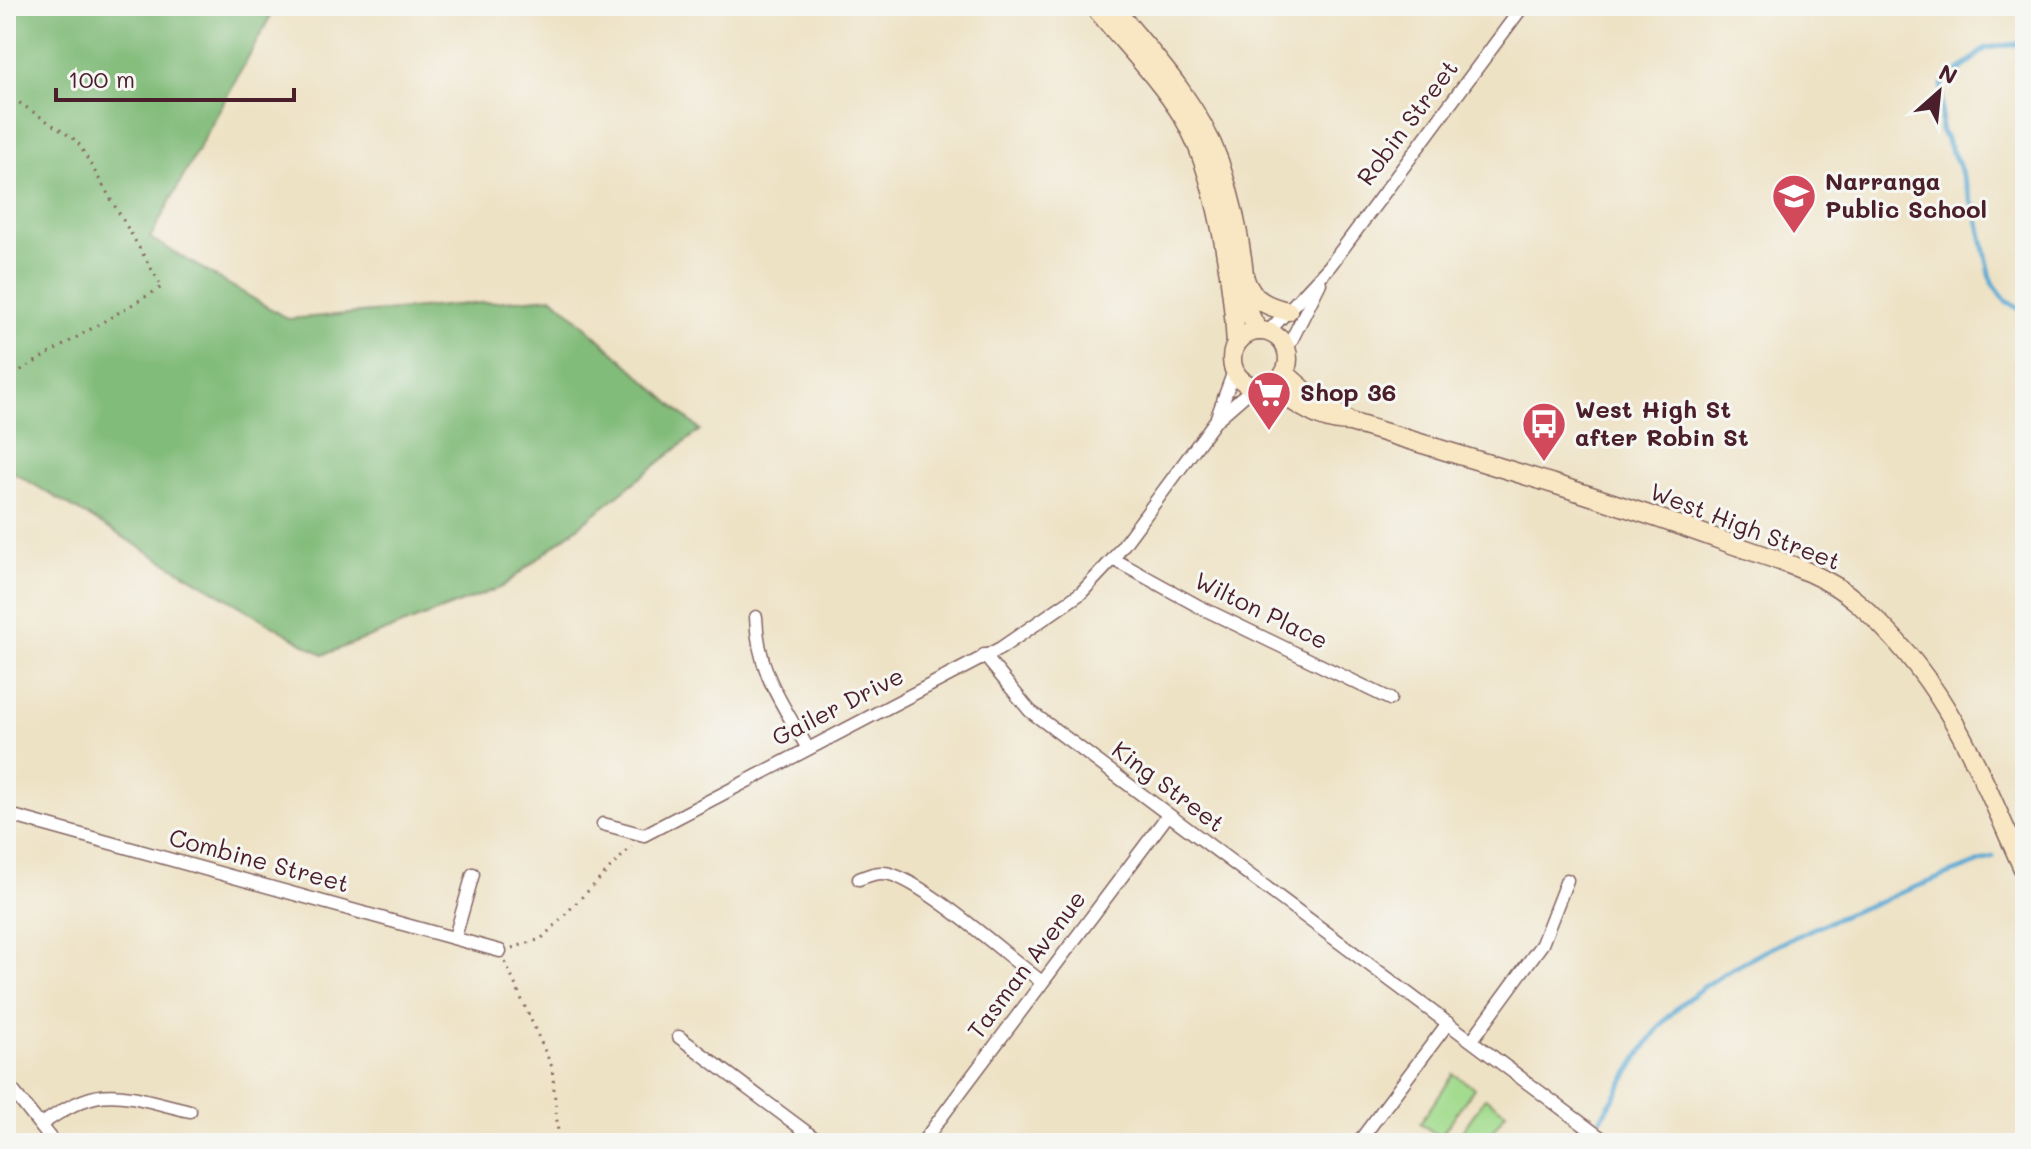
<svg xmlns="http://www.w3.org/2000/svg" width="2031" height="1149" viewBox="0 0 2031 1149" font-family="Mali,sans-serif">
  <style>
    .green { fill: #a3dc8f; stroke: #767e5d; stroke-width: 2 }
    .forest { fill: #82bc7a; stroke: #666e52; stroke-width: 2 }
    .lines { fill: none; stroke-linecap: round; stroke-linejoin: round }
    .stream { stroke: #57a8d2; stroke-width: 5 }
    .minor-casing { stroke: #836361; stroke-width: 15 }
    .secondary-casing { stroke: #836361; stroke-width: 21 }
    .path { stroke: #836361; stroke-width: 3; stroke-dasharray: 2 6; stroke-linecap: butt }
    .minor { stroke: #fff; stroke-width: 12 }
    .secondary { stroke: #f9e7c3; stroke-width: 18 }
    .labels { text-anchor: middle; stroke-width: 6; stroke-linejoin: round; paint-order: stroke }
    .street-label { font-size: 24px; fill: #4a1f2b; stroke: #f6f6f2 }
    .poi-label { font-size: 24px; font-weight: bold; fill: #4a1f2b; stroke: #f6f6f2; text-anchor: start }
  </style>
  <rect width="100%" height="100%" fill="#f6f6f2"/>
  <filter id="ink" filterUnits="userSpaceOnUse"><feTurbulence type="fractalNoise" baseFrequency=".0125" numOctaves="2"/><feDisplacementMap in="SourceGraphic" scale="16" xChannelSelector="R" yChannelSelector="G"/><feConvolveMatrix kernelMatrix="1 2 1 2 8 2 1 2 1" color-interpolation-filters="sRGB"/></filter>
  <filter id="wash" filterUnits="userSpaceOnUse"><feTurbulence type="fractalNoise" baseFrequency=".006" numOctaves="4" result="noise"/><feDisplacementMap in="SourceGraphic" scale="32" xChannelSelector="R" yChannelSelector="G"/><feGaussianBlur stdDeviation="1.8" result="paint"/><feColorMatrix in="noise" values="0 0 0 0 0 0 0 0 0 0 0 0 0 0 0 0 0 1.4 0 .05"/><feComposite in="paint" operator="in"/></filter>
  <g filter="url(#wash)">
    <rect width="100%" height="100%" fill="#eee2c5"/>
    <!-- green -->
    <g class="green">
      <path d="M1454,1074L1474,1088L1440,1137L1420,1123Z"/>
      <path d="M1485,1098L1506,1112L1484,1143H1454Z"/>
    </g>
    <!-- forest -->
    <path class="forest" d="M6,6H276L150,238L288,319L553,297L700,430L502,587L323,655L6,468Z"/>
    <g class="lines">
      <!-- stream -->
      <g class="stream">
        <path d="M2025,43L1986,48L1942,85L1941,130L1958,163L1979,223L1992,283L2006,301L2025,312"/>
        <path d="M1601,1118C1621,1088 1638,1053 1661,1025C1718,953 1905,893 1993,857"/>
      </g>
    </g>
  </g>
  <g filter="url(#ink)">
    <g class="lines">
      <!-- minor casing -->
      <g class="minor-casing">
        <g id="minor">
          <path d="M1268,332L1329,267L1523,6"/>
          <path d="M1287,349L1320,283"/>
          <path d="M1217,417L1234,371"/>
          <path d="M1113,559L1200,607L1390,699"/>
          <path d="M756,617C758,672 780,700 807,747"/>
          <path d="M984,655L1030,711L1608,1143"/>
          <path d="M6,814L500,951"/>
          <path d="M603,824L644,835L1001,648L1081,593L1113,559L1216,420L1254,387"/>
          <path d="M859,879C869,875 879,871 890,874C927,884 1007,956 1042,982"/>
          <path d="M455,937L473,874"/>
          <path d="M679,1037L821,1143"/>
          <path d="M1472,1040L1542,944L1567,880"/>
          <path d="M6,1082L54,1143"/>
          <path d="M41,1125C102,1080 121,1095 190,1111"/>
          <path d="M922,1143L1168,815"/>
          <path d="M1358,1143L1448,1023"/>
        </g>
      </g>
      <!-- secondary casing -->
      <g class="secondary-casing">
        <g id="secondary">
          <path d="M1094,6C1123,42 1158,77 1183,117C1216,171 1233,282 1236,345"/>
          <path d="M1112,6C1152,54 1197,101 1219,161C1231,196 1240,237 1244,274C1247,298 1244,310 1259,331"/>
          <path d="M1245,279C1252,300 1268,307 1288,311"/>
          <circle cx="1260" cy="359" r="28"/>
          <path d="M1285,373L1311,396L1347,420"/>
          <path d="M1260,388C1295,394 1307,421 1350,422C1476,460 1602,497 1726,542C1769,558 1822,571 1857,602C1948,682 1977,767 2025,873"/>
        </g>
      </g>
      <!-- path -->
      <g class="path">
        <path d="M6,94L77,141L162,287L6,379"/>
        <path d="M512,948L541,939L632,846"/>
        <path d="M505,962L552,1067L559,1143"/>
      </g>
      <!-- minor -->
      <use href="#minor" class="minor"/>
      <!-- secondary -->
      <use href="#secondary" class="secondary"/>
    </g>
  </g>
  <!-- icons -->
  <defs>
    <g id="school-pin" transform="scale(2.3)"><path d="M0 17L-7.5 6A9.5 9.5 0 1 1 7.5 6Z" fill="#d1495b" stroke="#f6f6f2"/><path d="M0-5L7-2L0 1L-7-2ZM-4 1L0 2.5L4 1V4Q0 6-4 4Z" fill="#fff"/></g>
    <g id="supermarket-pin" transform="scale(2.3)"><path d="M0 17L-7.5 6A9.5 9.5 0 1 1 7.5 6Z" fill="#d1495b" stroke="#f6f6f2"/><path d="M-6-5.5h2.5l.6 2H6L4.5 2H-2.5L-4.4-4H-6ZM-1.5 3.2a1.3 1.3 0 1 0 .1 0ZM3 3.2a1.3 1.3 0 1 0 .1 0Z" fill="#fff"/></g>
    <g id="bus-pin" transform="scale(2.3)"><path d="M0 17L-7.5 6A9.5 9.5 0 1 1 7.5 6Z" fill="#d1495b" stroke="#f6f6f2"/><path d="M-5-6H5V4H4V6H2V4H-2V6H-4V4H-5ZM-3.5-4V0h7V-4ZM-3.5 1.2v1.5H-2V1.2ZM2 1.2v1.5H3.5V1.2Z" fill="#fff"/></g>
  </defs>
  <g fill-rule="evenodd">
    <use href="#school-pin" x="1794" y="196"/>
    <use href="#supermarket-pin" x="1269" y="393"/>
    <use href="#bus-pin" x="1544" y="424"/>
  </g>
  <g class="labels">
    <!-- street labels -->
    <g class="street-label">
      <text transform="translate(1408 123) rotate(-53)" y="8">Robin Street</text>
      <text transform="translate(1745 527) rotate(21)" y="8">West High Street</text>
      <text transform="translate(1261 611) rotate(26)" y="8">Wilton Place</text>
      <text transform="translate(838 707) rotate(-27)" y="8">Gailer Drive</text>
      <text transform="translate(1168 787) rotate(37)" y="8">King Street</text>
      <text transform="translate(259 861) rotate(15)" y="8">Combine Street</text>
      <text transform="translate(1027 965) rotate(-53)" y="8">Tasman Avenue</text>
    </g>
    <!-- poi labels -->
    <g class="poi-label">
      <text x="1825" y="190">Narranga<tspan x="1825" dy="28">Public School</tspan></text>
      <text x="1300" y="401">Shop 36</text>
      <text x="1575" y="418">West High St<tspan x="1575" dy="28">after Robin St</tspan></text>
    </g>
  </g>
  <!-- margin -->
  <rect width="2031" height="1149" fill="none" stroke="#f6f6f2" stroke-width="32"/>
  <!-- north arrow -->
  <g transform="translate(1939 92) rotate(27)" stroke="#f6f6f2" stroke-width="6" paint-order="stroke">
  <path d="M0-6L14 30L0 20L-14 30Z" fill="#4a1f2b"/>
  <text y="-12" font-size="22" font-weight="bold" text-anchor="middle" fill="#4a1f2b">N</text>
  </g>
  <!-- scale -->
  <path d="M56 88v12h238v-12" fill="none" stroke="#4a1f2b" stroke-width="4"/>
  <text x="68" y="88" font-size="24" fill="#4a1f2b" stroke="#f6f6f2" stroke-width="6" paint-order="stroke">100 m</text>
</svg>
